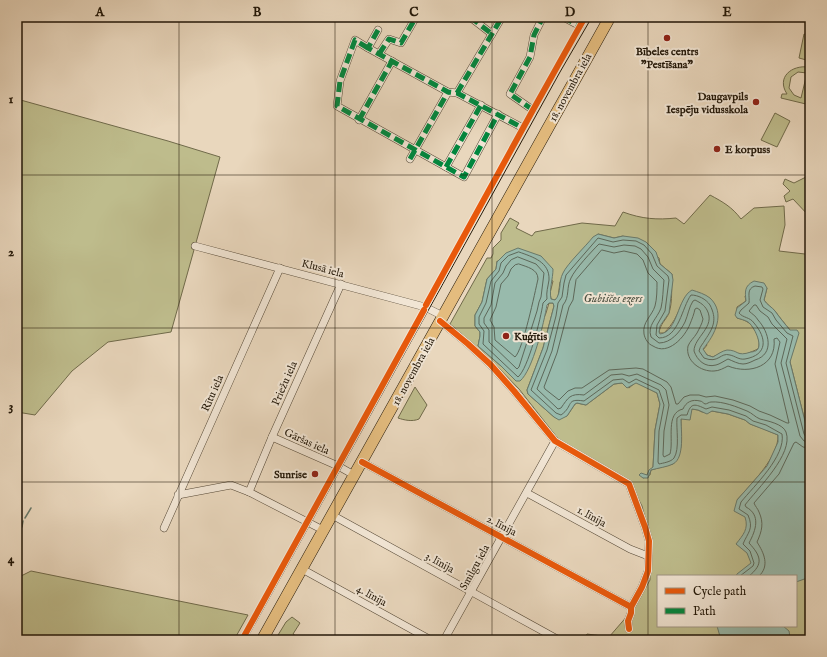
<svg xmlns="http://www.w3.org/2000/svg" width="827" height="657" viewBox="0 0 827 657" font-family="'IM FELL English',serif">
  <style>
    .green { fill: #bebc8c; stroke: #706a4a; fill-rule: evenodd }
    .water { fill: #98baac; stroke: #69796a }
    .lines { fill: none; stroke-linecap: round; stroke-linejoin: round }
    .shore { stroke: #5d685a; stroke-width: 1 }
    .stream { stroke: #69796a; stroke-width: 1.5 }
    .minor-casing { stroke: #544735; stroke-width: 8 }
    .primary-casing { stroke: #221708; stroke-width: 12 }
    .minor { stroke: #f1e5d4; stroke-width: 7 }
    .primary { stroke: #e4bc7e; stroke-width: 11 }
    .tram { stroke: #221708; stroke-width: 1 }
    .quiet { stroke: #00873e; stroke-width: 5; stroke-dasharray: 10 5; stroke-linecap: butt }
    .cycleway-casing { stroke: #f1e5d4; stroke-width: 8 }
    .cycleway { stroke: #e8590c; stroke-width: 6 }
    .grid { fill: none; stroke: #221708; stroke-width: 1; stroke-opacity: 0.55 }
    .poi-dot { fill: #8f2418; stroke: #f1e5d4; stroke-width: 1.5 }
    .labels { text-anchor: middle; stroke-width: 4; stroke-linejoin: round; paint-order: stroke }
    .poi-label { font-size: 11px; font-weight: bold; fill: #221708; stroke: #f1e5d4; text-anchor: end }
    .street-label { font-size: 11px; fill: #221708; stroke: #f1e5d4 }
    .water-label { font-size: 12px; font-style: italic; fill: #4b5041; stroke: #f1e5d4 }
    .neatline { fill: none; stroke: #221708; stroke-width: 1.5 }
    .grid-label { font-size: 13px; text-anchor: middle; font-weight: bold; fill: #221708 }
  </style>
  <rect width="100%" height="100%" fill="#e9d7bd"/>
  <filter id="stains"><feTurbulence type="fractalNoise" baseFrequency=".005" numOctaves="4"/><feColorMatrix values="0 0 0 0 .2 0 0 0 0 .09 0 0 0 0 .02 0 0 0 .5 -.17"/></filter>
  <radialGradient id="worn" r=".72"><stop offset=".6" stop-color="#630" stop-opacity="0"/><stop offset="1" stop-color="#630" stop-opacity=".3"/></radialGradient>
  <!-- green -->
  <g class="green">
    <path d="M804,34L810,36V105L781,98L782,94H787C776,77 792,65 808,67L810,61L799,58ZM798,72L807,73L801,98L794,95L789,88L791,77Z"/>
    <path d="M17,99L168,141L220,157L171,332L108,342L72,371L35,415L17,412Z"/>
    <path d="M775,113L790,121L777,147L761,140Z"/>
    <path d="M810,175V217L793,199L786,202L784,196L790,191L783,184L785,179L794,183Z"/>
    <path d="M710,195C723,202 732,207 741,219L754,208L784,206L785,225L779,251L805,254L810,249V435L808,433L790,362V330C785,324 780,318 775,311C772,307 767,305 764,300L767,288L745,296L746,301L737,307V318C741,319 745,320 749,323C755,328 762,342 758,349L744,355C727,352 731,347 713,357L707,355L703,350L707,345L682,303C677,316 673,324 664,333H659C660,324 666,320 669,313C673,301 671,286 672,274L660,264L659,258L623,236L614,238L598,234L560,282L558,297L555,300L551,299L550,293L553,281L497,261L496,269L487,279L482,302L475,315V326L480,332V336L478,346L501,366L516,381L546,313L549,303H553L554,306L543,348L527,390L528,394L554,417L567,416L575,404L577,403L586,405L614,384L622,383L629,388L636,382L657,393L660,404L655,430L653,467C649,471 648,475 643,478L650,475L651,470L673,464L681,447V418L692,409L698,410L702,412L712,411L728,414L745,420L750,424L764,429L778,435C779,457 751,484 737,500L810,524V640H583L587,634L609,637L635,607L650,580V538L642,506L630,483L611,470L559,440L519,389L492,361L450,324L487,258H491L493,254V248L501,240V233L510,218L519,223L516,228L532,236L535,232L582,223L615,226L623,212C642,219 657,220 676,218L684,224ZM658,576H796V626H658Z"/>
    <path d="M415,387L427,405L419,419C412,422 404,420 398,418Z"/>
    <path d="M31,571L248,615L234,640H17V578Z"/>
    <path d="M292,617L300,623L293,634L302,640H275L286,622Z"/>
  </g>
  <!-- water -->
  <g class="water">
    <path d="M598,234L614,238L623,236L638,238L646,242L656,252L660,264L672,274L673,280L669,313L660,326L659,332L660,334C678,332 677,298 692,290C698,292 705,294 710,298C726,313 715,335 703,349L707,355L713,357C718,354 722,351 727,350C739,350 736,357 751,352C753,352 756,351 757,350C763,345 754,326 748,322C745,320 740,319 737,318L735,315L737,308L746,301C745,292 744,286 754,281L764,283L767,288L764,300C767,305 772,307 775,311C780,318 785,324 790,330H797L799,333L790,362L808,433L810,435V577L796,582V576H736L737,574L751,563L747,553L736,544C743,535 749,529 745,517L734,511L737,500L767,466L778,442V435L750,424L745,420L728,414L712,411L707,414L698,410L692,409L690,420L681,419C681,430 685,458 673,464C667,467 658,468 651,470L648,478H643L639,475L641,473L647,475L649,470L653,467L655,430L660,404L657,393L636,383L627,388L622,383L614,384L586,405L577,403L575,404L567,416L559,420L554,417L528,394L527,390L543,348L554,306L553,303H549L547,305C544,322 533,370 520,381H516L501,366L478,346L480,336V332L475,326V315L482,302L487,279L496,269L497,262L506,253L518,248L541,256L553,269C553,279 549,289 551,299L555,300C562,293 558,282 563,273C567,264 586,246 593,237Z"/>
    <path d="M717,626H783L789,631L790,637L785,640H721Z"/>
  </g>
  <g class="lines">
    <!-- shore -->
    <g class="shore">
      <path d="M602,250L614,253L624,251L637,254L643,260L648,273L657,282C657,289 657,299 655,306C652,316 642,322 644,334C645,339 648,344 653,346C668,356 685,337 690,324C692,319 694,314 695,309L697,308L700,310L703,319C702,324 699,329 697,333C694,338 690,341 688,346C685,361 701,372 714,371C719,371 724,368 728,366C750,375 777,366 774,339L777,338L780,342L775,364L789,423H787L770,415L759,411L750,406L733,400L715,396L706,397L699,395H690L684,397L678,404H676L671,387L667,382L643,369L636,368L609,370L582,388H575L568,391L559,400L545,389L544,387L557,353L569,307L573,300L576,280Z"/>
      <path d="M519,252C533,257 550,262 549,280C548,287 546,292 547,299L543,303C541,318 528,369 518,377L483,344L484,331L479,324V317L486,303L491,281L499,271L501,263L508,256Z"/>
      <path d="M518,257L536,264L544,273L541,297L539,302L537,311L519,367L517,369L489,342V330L484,323V318L491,305L495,283L503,273L506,266L511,260Z"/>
      <path d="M519,264C527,267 538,269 538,279C535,292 523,350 515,357L495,340L494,327L490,320L496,307L501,284L508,276L511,269L515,265Z"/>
      <path d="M740,576L753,566L754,563L750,551L743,544C748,532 754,529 748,515L739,509L741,502C754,486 786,456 782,434L766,425L753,421L746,416L729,410L712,407L706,409C695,404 691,402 687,415H681L677,418C676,428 680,449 674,458C671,462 663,463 659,464L658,462L659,431L664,405L659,390L636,379L629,383L623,379L613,380L584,401C565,398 574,406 561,415L556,413L531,390L547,350L556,316L558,303L562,297L564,283L566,275L598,238L613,242L623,240L636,241L644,245L652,254L657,266L668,276L669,280L665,311L657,325L656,335L659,338C679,338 682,307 691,295C698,295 706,299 710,305C717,319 714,327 705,340C703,344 700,346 699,351L704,358C719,364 720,352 730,355C735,356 739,360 745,359C768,355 767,338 754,323C750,317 743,318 739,313L741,310L749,303C750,296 746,289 755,286L762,287L763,289L760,300L763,307L772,313L776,320L787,333L793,336L786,363L804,434L806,437H810"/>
      <path d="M749,576C764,564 761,556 749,543C756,530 761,515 746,507L745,505C757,489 794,454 786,432C783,424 768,421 760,419C755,417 752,413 747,411C737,407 723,401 711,402C709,402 707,404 705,404C703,403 702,401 700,401C692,399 686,402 683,409C665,413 674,440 670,454L664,457L663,455L664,431L669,405L666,390L661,385L637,374L629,376L622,374L611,375L584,395C570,393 568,398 561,408L558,409L537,389L552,351L563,305C570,297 566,287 571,278C575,269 592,251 599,244L614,247L624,245L635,246L641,249L648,257L653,269L664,280C663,289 663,300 661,308C657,319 647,325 651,337L659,343C671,343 680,332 685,322C688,315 689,307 693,301L695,300C701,303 704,305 707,310C716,327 694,337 694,351C697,360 705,368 716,365C720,364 724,361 728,359C733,361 738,364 743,364C747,364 751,362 755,360C775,354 769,332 758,320C756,316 752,314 749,311L754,305H756L760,311L768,317L772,324L787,339L781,363L800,436L804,441L810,442"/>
      <path d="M759,576C770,566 764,553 757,542C762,531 764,523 759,512C758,509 755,506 754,503L779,474L794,443L796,442L803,447L810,448"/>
    </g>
    <!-- stream -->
    <g class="stream">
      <path d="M25,518L31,508"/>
      <path d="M22,527L23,521"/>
      <path d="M19,538L21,531"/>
      <path d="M17,547L18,543"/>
    </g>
    <!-- minor casing -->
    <g class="minor-casing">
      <g id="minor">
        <path d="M470,17L492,34"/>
        <path d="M563,17L580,26"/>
        <path d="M378,30L368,48L448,92L457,93L523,128"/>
        <path d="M368,48L355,40L340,81L337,106L464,177L498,114"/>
        <path d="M379,54L389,39L401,43L416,17"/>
        <path d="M457,93L502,17"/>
        <path d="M533,110L510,94L530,57L534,35L543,17"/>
        <path d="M359,120L392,61"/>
        <path d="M410,159L448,92"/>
        <path d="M446,167L481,105"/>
        <path d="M195,246L425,307L443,316"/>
        <path d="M440,321L468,344L490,364L514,391L555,441L629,484L645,527L649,541L648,571L642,587L631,607V613L628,621L629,629"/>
        <path d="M272,437L338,466L354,475"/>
        <path d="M362,462L631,607"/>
        <path d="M249,492L272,437L341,284"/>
        <path d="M527,493L630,549L648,556"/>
        <path d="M178,495L231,485L249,492L323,530"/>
        <path d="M332,515L559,640"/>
        <path d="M164,528L280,268"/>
        <path d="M302,569L431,640"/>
        <path d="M444,640L555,441"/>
      </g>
    </g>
    <!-- primary casing -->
    <g class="primary-casing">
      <path id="primary" d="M262,640L610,17"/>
    </g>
    <!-- minor -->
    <use href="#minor" class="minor"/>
    <!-- primary -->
    <use href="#primary" class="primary"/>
    <!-- tram -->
    <path class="tram" d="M246,640L560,72L592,17"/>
    <!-- quiet -->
    <g class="quiet">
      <path d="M470,17L492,34"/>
      <path d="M563,17L580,26"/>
      <path d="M378,30L368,48L448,92L457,93L523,128"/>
      <path d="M368,48L355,40L340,81L337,106L464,177L498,114"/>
      <path d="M379,54L389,39L401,43L416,17"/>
      <path d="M457,93L502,17"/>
      <path d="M533,110L510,94L530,57L534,35L543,17"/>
      <path d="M359,120L392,61"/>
      <path d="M410,159L448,92"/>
      <path d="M446,167L481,105"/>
    </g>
    <!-- cycleway casing -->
    <g class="cycleway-casing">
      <g id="cycleway">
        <path d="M426,305L533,110L585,17"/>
        <path d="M440,321L468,344L490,364L514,391L555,441L629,484L645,527L649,541L648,571L642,587L631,607V613L628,621L629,629"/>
        <path d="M362,462L631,607"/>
        <path d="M242,640L424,310"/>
      </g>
    </g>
    <!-- cycleway -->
    <use href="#cycleway" class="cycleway"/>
  </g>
  <!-- grid -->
  <path class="grid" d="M179,17V640M335,17V640M492,17V640M648,17V640M17,175H810M17,328H810M17,482H810"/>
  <!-- markers -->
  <g class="poi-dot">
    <circle cx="667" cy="38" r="4"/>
    <circle cx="756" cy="102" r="4"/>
    <circle cx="717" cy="149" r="4"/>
    <circle cx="506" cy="336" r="4"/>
    <circle cx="315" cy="474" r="4"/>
  </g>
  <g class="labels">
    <!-- poi labels -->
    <g class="poi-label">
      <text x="667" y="55" text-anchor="middle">Bībeles centrs<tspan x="667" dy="13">"Pestīšana"</tspan></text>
      <text x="748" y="100">Daugavpils<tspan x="748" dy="13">Iespēju vidusskola</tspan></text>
      <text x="725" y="153" text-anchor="start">E korpuss</text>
      <text x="514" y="340" text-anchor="start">Kuģītis</text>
      <text x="307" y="478">Sunrise</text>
    </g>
    <!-- street labels -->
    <g class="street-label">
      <text transform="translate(570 87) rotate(-61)" y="4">18. novembra iela</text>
      <text transform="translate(323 268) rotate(15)" y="4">Klusā iela</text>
      <text transform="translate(413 371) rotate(-61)" y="4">18. novembra iela</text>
      <text transform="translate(284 383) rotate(-66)" y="4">Priežu iela</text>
      <text transform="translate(212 393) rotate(-66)" y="4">Rītu iela</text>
      <text transform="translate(307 441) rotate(24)" y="4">Gāršas iela</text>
      <text transform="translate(592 516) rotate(29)" y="4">1. līnija</text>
      <text transform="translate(502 525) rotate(28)" y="4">2. līnija</text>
      <text transform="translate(440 562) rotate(29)" y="4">3. līnija</text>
      <text transform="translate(474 567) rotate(-61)" y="4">Smilgu iela</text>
      <text transform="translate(372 595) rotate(29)" y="4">4. līnija</text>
    </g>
    <!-- water labels -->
    <g class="water-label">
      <text x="613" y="302">Gubiščes ezers</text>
    </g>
  </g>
  <!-- margin -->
  <rect width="827" height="657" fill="none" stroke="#e9d7bd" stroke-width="44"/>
  <!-- legend -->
  <rect x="657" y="575" width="140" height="52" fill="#f1e5d4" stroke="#9e9382"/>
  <rect x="665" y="588" width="20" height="6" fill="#e8590c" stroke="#9e9382"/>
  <text x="693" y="595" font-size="12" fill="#221708">Cycle path</text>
  <rect x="665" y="608" width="20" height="6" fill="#00873e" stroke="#9e9382"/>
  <text x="693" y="615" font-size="12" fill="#221708">Path</text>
  <rect x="22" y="22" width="783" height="613" class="neatline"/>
  <g class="grid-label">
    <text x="100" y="16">A</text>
    <text x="257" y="16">B</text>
    <text x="414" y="16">C</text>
    <text x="570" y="16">D</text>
    <text x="727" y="16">E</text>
    <text x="11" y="103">1</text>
    <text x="11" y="256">2</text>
    <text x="11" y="410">3</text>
    <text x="11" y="563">4</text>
  </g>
  <rect width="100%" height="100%" filter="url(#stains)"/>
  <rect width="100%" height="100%" fill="url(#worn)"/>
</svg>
